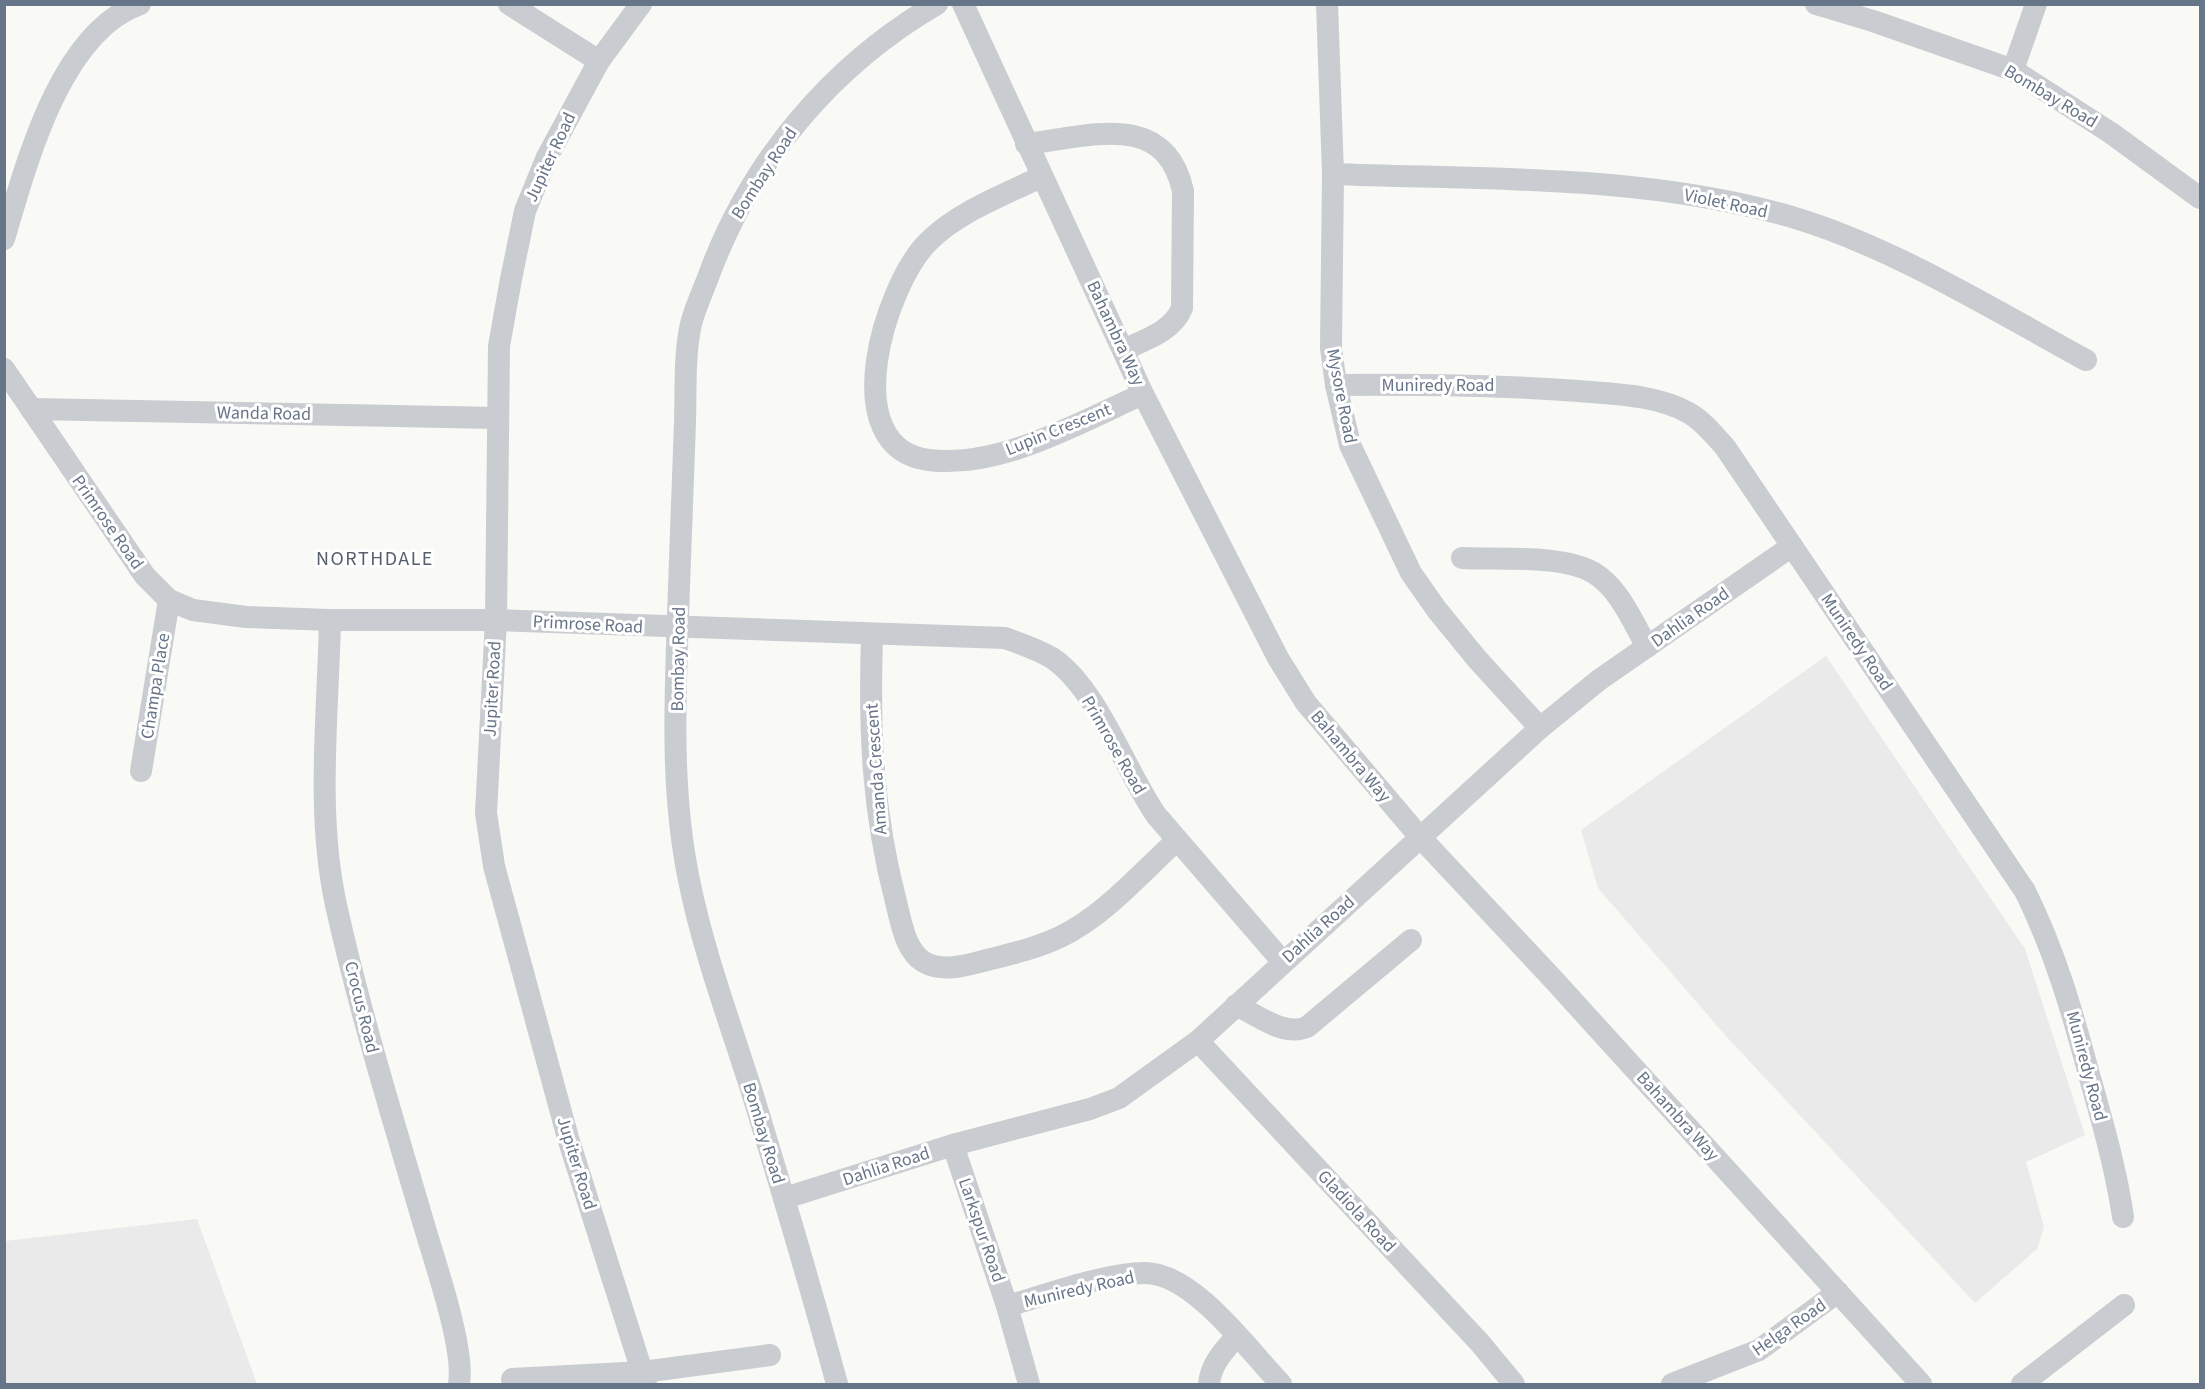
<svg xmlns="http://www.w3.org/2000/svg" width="2205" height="1389" viewBox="0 0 2205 1389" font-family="'Source Sans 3',sans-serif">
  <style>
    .built { fill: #e9eae9 }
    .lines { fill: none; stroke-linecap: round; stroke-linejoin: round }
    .minor { stroke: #c9ccd0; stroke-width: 22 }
    .labels { text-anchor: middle; stroke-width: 6; stroke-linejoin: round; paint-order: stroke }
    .street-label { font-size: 18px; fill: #677588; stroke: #fff }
    .neighbourhood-label { font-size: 20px; letter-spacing: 1.5px; fill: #555f6d; stroke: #fff }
  </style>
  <rect width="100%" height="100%" fill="#f9f9f6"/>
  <!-- built -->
  <g class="built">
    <path d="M1826,656L2025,949L2085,1135L2026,1162L2044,1227L2037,1249L1975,1303L1725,1035L1598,888L1581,830Z"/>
    <path d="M197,1219L257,1384H5V1241Z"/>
  </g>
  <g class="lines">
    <!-- minor -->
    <g class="minor">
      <path d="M509,4L599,61"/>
      <path d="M641,4L599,61L547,157L525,211L511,279L499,346L496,620L486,813L494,866L568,1138L646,1384"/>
      <path d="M963,4L1143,394L1278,658L1306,703L1419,836L1552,978L1921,1384"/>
      <path d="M1327,4L1333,174L1331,348L1336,385L1350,445L1411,573L1437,610L1477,659L1540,728"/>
      <path d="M1816,4L1873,21L2013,70L2111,133L2200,198"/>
      <path d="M2013,70L2036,4"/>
      <path d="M1026,144C1088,137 1165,109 1183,191L1182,308C1173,331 1145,340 1125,349"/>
      <path d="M1333,174C1486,180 1644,174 1792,217C1893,247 1994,310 2086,360"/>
      <path d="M1041,177C1003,195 958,212 928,242C885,285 834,448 929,460C1000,469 1080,422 1143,394"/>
      <path d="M4,239C26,165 60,32 140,4"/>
      <path d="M4,369L145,576L169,600L193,610L246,617L330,620H496L1005,638C1021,644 1037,649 1052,658C1097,688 1125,770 1156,815L1282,961"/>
      <path d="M1336,385C1417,384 1497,385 1578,391C1614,394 1657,395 1689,413C1703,421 1714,435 1725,447L2025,891C2056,954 2072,1011 2090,1078C2103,1124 2116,1169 2123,1217"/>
      <path d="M31,409L497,418"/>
      <path d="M1462,558C1499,560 1562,554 1594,573C1619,588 1633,622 1647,647"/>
      <path d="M330,620C328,715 316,813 336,905C360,1013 393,1119 424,1225C435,1263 465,1348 459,1384"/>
      <path d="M872,635C869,730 872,810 896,902C901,921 905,951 924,962C943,973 968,965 987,960C1011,954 1037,948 1060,937C1104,916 1140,874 1176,841"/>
      <path d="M141,771L169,600"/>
      <path d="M1236,1005C1257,1015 1284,1037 1307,1027L1411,940"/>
      <path d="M1198,1041L1480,1343L1514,1384"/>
      <path d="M953,1145L1007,1306L1029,1384"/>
      <path d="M785,1198L953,1145L1090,1109L1119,1098L1198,1041L1540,728L1599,680L1792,546"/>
      <path d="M1007,1306C1047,1295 1105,1273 1145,1273C1194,1273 1250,1352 1281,1384"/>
      <path d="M512,1379L643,1372L770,1355"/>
      <path d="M837,1384C810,1285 781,1187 751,1089C729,1020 703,950 689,880C669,784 676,684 679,587C681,532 683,477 685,422C686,390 684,355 691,324C695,308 703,291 709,275C751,161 832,65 937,4"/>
      <path d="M1209,1384C1211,1364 1223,1352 1236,1337"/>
      <path d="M1672,1384L1759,1350L1838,1292"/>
      <path d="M2022,1384L2124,1305"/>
    </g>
  </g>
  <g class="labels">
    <!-- street labels -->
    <g class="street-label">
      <text transform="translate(2051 96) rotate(31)" y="6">Bombay Road</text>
      <text transform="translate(550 157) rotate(-65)" y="6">Jupiter Road</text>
      <text transform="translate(764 173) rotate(-57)" y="6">Bombay Road</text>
      <text transform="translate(1726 203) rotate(12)" y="6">Violet Road</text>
      <text transform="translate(1116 333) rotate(65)" y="6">Bahambra Way</text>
      <text x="1438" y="391">Muniredy Road</text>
      <text transform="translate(1342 396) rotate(79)" y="6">Mysore Road</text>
      <text transform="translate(264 413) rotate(1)" y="6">Wanda Road</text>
      <text transform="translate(1058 429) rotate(-22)" y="6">Lupin Crescent</text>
      <text transform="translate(108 522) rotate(55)" y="6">Primrose Road</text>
      <text transform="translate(1690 617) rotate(-35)" y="6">Dahlia Road</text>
      <text transform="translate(588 624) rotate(3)" y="6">Primrose Road</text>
      <text transform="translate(1857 642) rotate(56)" y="6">Muniredy Road</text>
      <text transform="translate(678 659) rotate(-89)" y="6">Bombay Road</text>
      <text transform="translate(155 686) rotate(-81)" y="6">Champa Place</text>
      <text transform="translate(492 689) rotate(-87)" y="6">Jupiter Road</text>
      <text transform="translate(1114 745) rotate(60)" y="6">Primrose Road</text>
      <text transform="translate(1351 756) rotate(50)" y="6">Bahambra Way</text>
      <text transform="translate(876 769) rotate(-94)" y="6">Amanda Crescent</text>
      <text transform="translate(1318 929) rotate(-42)" y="6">Dahlia Road</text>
      <text transform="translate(362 1007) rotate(76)" y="6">Crocus Road</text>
      <text transform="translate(2087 1066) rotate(75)" y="6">Muniredy Road</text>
      <text transform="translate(1678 1116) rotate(48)" y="6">Bahambra Way</text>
      <text transform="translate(764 1133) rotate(73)" y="6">Bombay Road</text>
      <text transform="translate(577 1163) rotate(73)" y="6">Jupiter Road</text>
      <text transform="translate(886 1166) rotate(-18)" y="6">Dahlia Road</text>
      <text transform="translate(1357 1211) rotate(47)" y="6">Gladiola Road</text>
      <text transform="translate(982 1230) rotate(71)" y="6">Larkspur Road</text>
      <text transform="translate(1079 1289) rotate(-13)" y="6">Muniredy Road</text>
      <text transform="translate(1789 1327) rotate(-35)" y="6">Helga Road</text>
    </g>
    <!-- neighbourhood labels -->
    <g class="neighbourhood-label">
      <text x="375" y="565">NORTHDALE</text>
    </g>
  </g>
  <!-- border -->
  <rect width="2205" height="1389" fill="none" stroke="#677588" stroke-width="12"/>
</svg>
